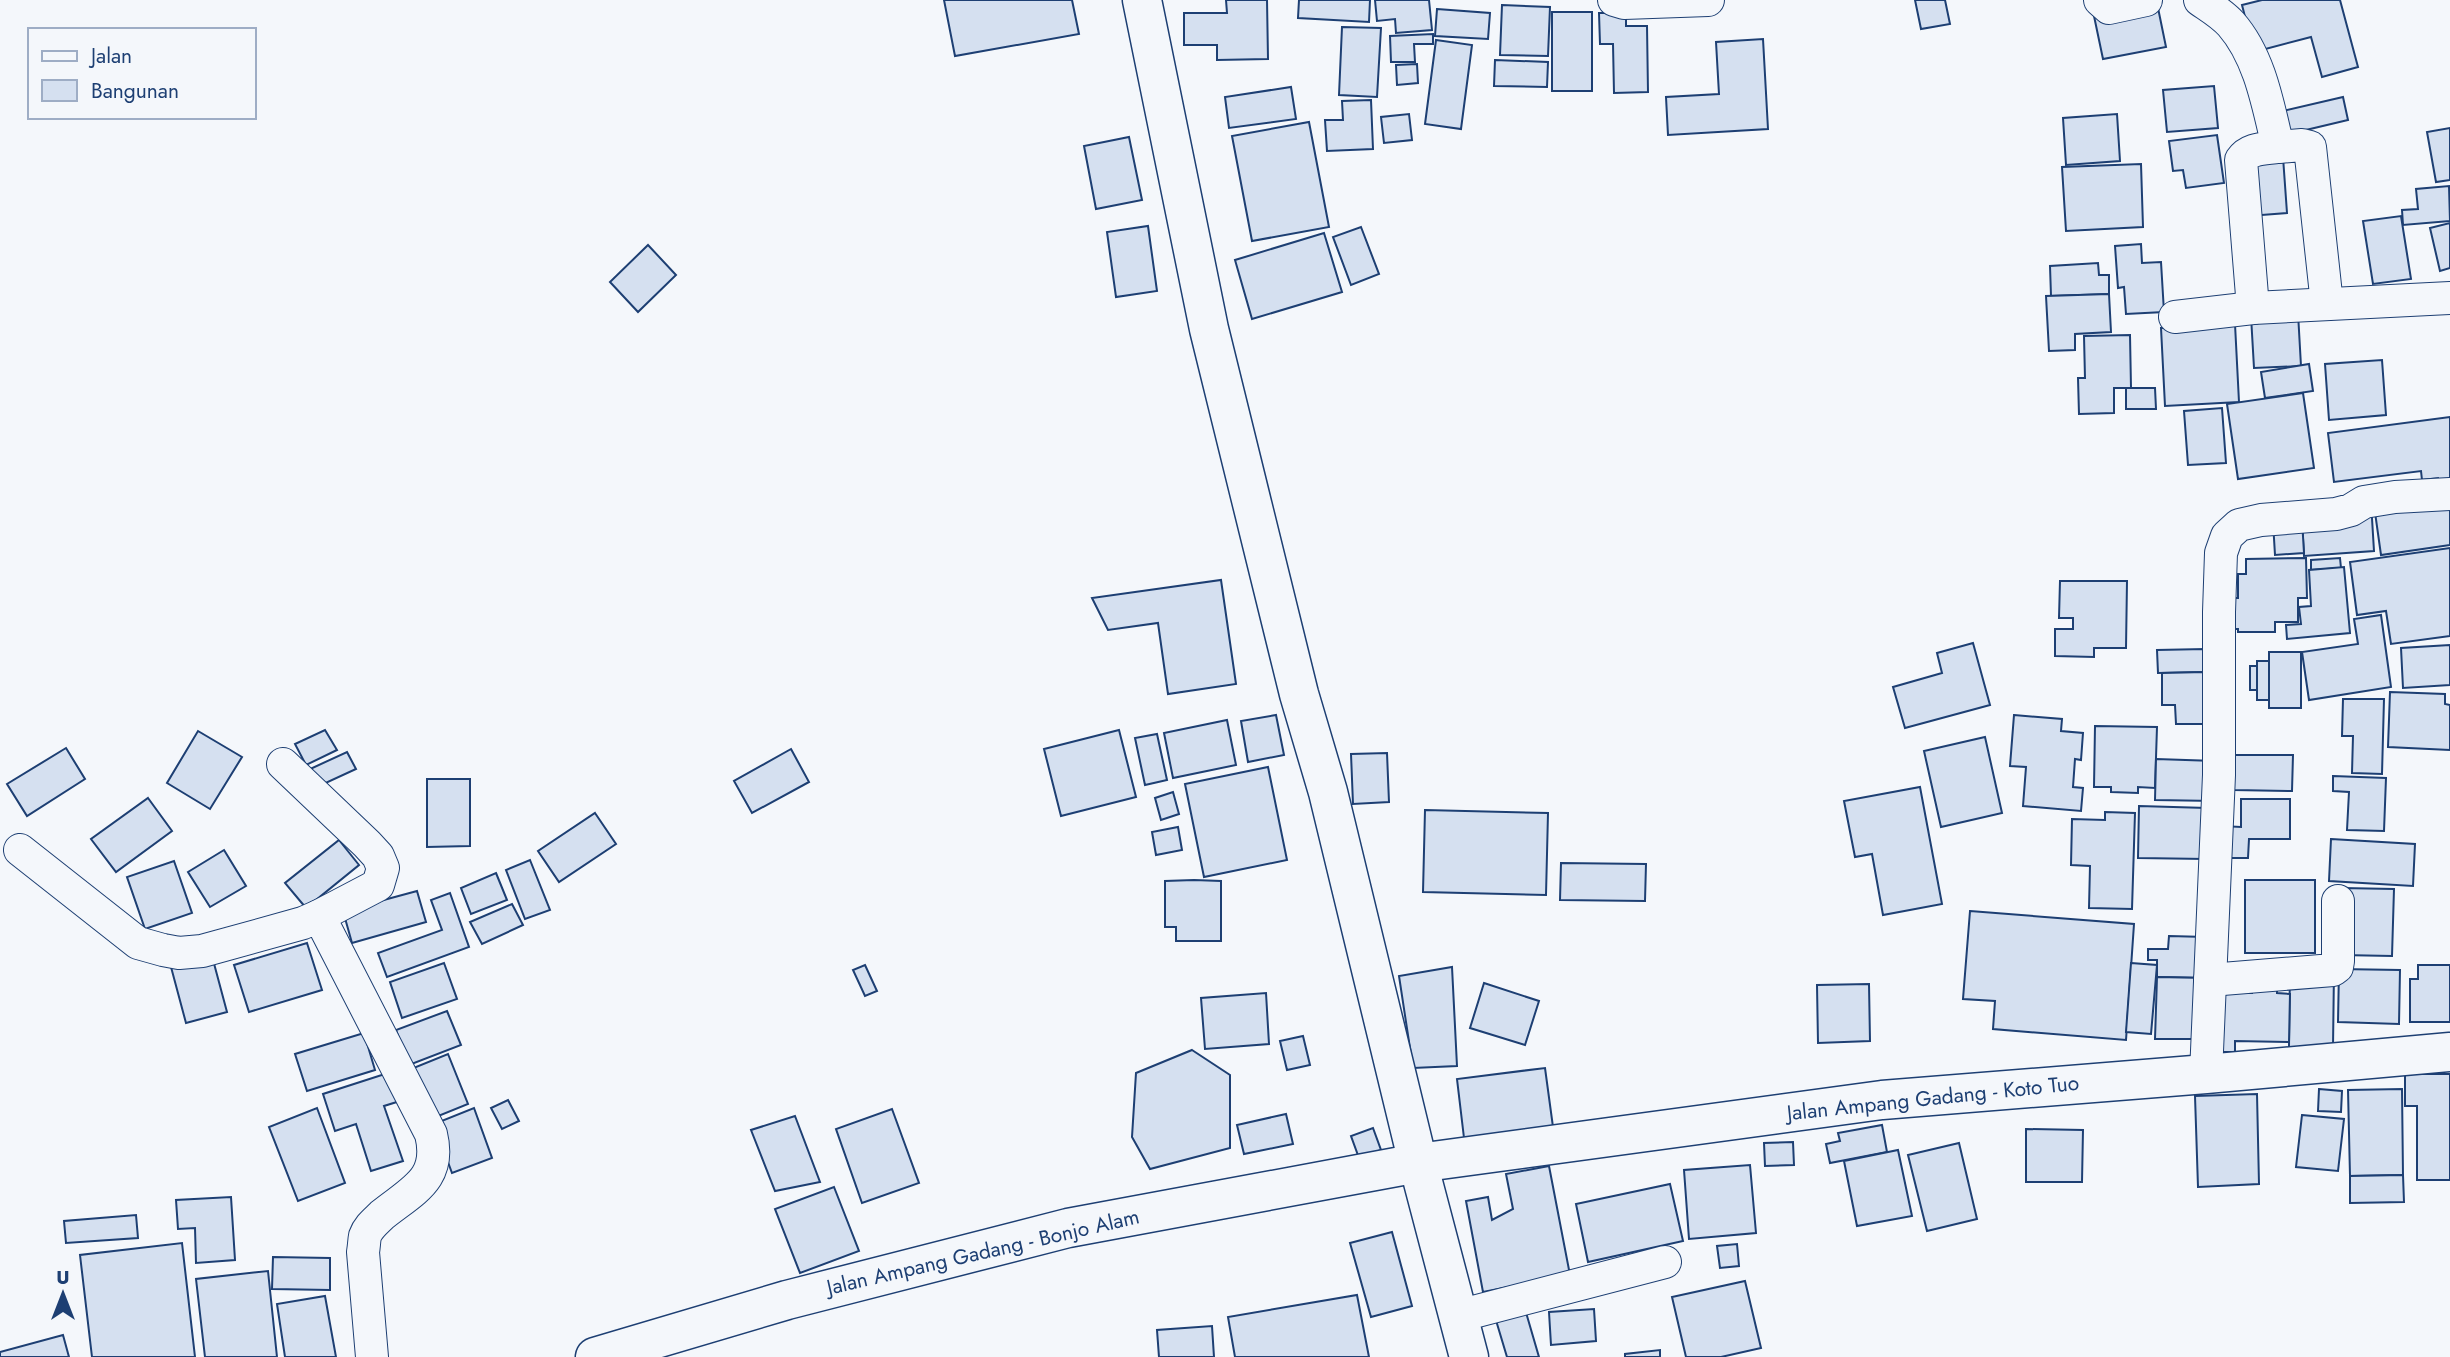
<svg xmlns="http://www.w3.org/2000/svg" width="2450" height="1357" viewBox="0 0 2450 1357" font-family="Jost,sans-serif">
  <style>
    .building { fill: #d5e0f0; stroke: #1d3f73; stroke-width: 2 }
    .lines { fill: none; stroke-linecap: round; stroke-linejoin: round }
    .street-casing { stroke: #1d3f73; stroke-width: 34 }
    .secondary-casing { stroke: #1d3f73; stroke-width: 41 }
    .street { stroke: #f4f7fb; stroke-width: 32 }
    .secondary { stroke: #f4f7fb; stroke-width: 38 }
    .labels { text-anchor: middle; stroke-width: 5; stroke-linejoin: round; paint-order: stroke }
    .street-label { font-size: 21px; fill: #1d3f73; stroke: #f4f7fb }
  </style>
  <rect width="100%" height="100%" fill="#f4f7fb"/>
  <!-- building -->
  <g class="building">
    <path d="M944,0H1072L1079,34L955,56Z"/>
    <path d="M1226,0H1267L1268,59L1217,60V45H1184V13H1227Z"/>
    <path d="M1299,0H1370L1369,22L1298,18Z"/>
    <path d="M1375,0H1429L1432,30L1396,33L1395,19L1377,21Z"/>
    <path d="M1915,0H1945L1950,24L1921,29Z"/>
    <path d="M2262,0H2340L2358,67L2322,77L2311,37L2254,52L2242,5Z"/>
    <path d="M2157,3L2166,47L2103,59L2094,16Z"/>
    <path d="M1502,5L1550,7L1548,56L1500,55Z"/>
    <path d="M1437,9L1490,13L1488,39L1435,36Z"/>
    <rect x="1552" y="12" width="40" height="79"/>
    <path d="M1599,13H1626V26H1647L1648,92L1614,93L1613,44H1600Z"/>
    <path d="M1342,27L1381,28L1377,97L1339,95Z"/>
    <path d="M1433,34V44H1414L1415,62H1391L1390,36Z"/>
    <path d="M1763,39L1768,129L1668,135L1666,97L1719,94L1716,42Z"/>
    <path d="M1436,40L1472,45L1461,129L1425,124Z"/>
    <path d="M1495,60L1548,62L1547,87L1494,86Z"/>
    <path d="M1417,64L1418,83L1397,85L1396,65Z"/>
    <path d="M2214,86L2218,128L2167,132L2163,90Z"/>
    <path d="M1291,87L1296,119L1229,128L1225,97Z"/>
    <path d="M2343,97L2348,120L2289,134L2283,111Z"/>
    <path d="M1371,100L1373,149L1327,151L1325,120H1343L1342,101Z"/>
    <path d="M1409,114L1412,140L1384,143L1381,117Z"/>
    <path d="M2117,114L2120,161L2066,165L2063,118Z"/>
    <path d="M1309,122L1329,227L1252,241L1232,136Z"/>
    <path d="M2450,128V180L2436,182L2427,132Z"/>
    <path d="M2217,135L2224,183L2186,188L2183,170L2173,171L2169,141Z"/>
    <path d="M1129,137L1142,200L1096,209L1084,146Z"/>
    <path d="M2283,157L2287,213L2249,216L2242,160Z"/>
    <path d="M2141,164L2143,227L2066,231L2062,167Z"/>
    <path d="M2449,186L2450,221L2403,225L2402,210L2418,209L2416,189Z"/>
    <path d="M2401,216L2411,279L2373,284L2363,221Z"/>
    <path d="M2450,223V268L2440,271L2430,228Z"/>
    <path d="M1148,226L1157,291L1116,297L1107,232Z"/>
    <path d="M1361,227L1379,274L1351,285L1333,237Z"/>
    <path d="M1324,233L1342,292L1252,319L1235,260Z"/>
    <path d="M2141,244L2142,263L2161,262L2164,312L2126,314L2124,287L2118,288L2115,246Z"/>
    <path d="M648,245L676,275L638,312L610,282Z"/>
    <path d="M2098,263L2099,275H2109V294L2051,296L2050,266Z"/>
    <path d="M2109,294L2111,332L2075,334V350L2049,351L2046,296Z"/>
    <path d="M2298,313L2301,366L2254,368L2251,316Z"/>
    <path d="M2235,324L2239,402L2165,406L2161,328Z"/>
    <path d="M2130,335L2131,388H2114V413L2079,414L2078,378H2085L2084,336Z"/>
    <path d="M2382,360L2386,415L2329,420L2325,364Z"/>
    <path d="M2309,364L2313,391L2265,398L2261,372Z"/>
    <path d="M2126,388H2155L2156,409H2126Z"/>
    <path d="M2303,393L2314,468L2238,479L2227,404Z"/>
    <path d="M2222,408L2226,463L2188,465L2184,411Z"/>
    <path d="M2450,417V484L2439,485L2438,478L2422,480L2421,471L2334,482L2328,433Z"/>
    <path d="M2450,487V545L2381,555L2373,498Z"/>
    <path d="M2371,502L2374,551L2304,556L2302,520Z"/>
    <path d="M2302,520L2304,553L2275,555L2273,522Z"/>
    <path d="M2450,548V636L2391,644L2386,611L2357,615L2350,562Z"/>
    <path d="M2306,558L2307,598H2298V622H2275V632H2238V629H2229V598H2238V574H2246V559Z"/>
    <path d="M2340,558L2341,568L2311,570V560Z"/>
    <path d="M2344,567L2350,633L2287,639L2286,625L2301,624L2299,607L2311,606L2309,570Z"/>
    <path d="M1221,580L1236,684L1168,694L1158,623L1108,630L1092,598Z"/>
    <path d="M2060,581H2127L2126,648H2094V657L2055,656V629H2073V618H2059Z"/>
    <path d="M2381,615L2391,687L2309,700L2302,652L2358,644L2354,619Z"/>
    <path d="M1973,643L1990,705L1905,728L1893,687L1942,673L1937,653Z"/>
    <path d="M2450,645V685L2403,688L2401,648Z"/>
    <path d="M2205,649V672L2158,673L2157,650Z"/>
    <rect x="2269" y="652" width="32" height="56"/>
    <rect x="2257" y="661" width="12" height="39"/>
    <rect x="2250" y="666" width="7" height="24"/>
    <path d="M2205,672L2213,724H2176L2175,705H2162V673Z"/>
    <path d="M2390,692L2445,694V704L2450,705V750L2388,747Z"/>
    <path d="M2343,699H2384L2382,774L2352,773L2353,736H2342Z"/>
    <path d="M1276,715L1284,755L1248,762L1241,721Z"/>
    <path d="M2014,715L2062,719L2061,731L2083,733L2081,760L2075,759L2073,787L2083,788L2081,811L2023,806L2026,767L2010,766Z"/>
    <path d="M1227,720L1236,765L1173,778L1164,733Z"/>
    <path d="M2095,726L2157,727L2155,788L2138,787V793L2111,792V787H2094Z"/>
    <path d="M325,730L337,750L306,765L295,744Z"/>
    <path d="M1119,730L1136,797L1061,816L1044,749Z"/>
    <path d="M198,731L242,757L210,809L167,783Z"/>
    <path d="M1157,734L1167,780L1145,785L1135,738Z"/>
    <path d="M1985,737L2002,813L1941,827L1924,751Z"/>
    <path d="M66,748L85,779L27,816L7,784Z"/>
    <path d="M791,749L809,782L752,813L734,781Z"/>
    <path d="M347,752L356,769L317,787L308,770Z"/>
    <path d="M1387,753L1389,802L1353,804L1351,754Z"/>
    <path d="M2234,755H2293L2292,791L2234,790Z"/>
    <path d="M2156,759L2215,761V801L2155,800Z"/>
    <path d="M1268,767L1287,860L1204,877L1185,784Z"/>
    <path d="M2333,776L2386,778L2384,831L2347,830L2349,792L2333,791Z"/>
    <path d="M427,779H470V846L427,847Z"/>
    <path d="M1920,787L1942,904L1883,915L1872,854L1855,857L1844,801Z"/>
    <path d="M1173,792L1179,814L1161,820L1155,798Z"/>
    <path d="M148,798L172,831L116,872L91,839Z"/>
    <path d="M2241,799H2290V839H2249L2248,858H2222V826L2241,827Z"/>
    <path d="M2139,806L2207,808L2206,859L2138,858Z"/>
    <path d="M1425,810L1548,813L1546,895L1423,892Z"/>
    <path d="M2105,812L2135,813L2132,909L2089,908L2090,866L2071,865L2072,819L2105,820Z"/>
    <path d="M595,813L616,844L559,882L538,851Z"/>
    <path d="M1178,827L1182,850L1156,855L1152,832Z"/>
    <path d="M2331,839L2415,844L2413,886L2329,881Z"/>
    <path d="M339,840L359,865L306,908L285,883Z"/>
    <path d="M224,850L246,886L210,907L188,872Z"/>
    <path d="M530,860L550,910L525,919L506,870Z"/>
    <path d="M174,861L192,913L145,929L127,877Z"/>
    <path d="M1561,863L1646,864L1645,901L1560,900Z"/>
    <path d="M496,873L507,900L471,914L461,888Z"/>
    <path d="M1194,880L1221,881V941H1176V927H1165V881Z"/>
    <rect x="2245" y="880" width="70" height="73"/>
    <path d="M2342,888L2394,889L2392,956L2341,955Z"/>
    <path d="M417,891L426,922L352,943L343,911Z"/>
    <path d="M450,893L469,947L387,977L378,953L442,930L431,900Z"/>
    <path d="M512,904L523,925L482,944L470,922Z"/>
    <path d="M1970,911L2134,924L2126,1040L1993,1029L1995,1001L1963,999Z"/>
    <path d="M2169,936L2206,937V978L2157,977V960H2148V949H2168Z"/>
    <path d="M307,943L322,990L249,1012L234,965Z"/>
    <path d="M212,956L227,1012L186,1023L171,967Z"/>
    <path d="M444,963L457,999L402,1018L390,982Z"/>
    <path d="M2131,963L2157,965L2151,1034L2126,1032Z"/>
    <path d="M865,965L877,991L865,996L853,970Z"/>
    <path d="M2418,965H2450V1022H2410V979H2418Z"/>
    <path d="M1452,967L1457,1066L1413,1068L1399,976Z"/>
    <path d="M2290,969L2334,970L2333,1047H2289Z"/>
    <path d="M2339,969L2400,970L2399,1024L2338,1022Z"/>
    <path d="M2157,977L2206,978V1039H2155Z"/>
    <path d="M2252,981H2277V993L2290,994L2289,1042L2235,1041V1052H2208L2209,993H2252Z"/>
    <path d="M1484,983L1539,1001L1525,1045L1470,1028Z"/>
    <path d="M1869,984L1870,1041L1818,1043L1817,985Z"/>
    <path d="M1266,993L1269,1044L1205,1049L1201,998Z"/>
    <path d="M447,1011L461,1045L409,1065L396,1030Z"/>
    <path d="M364,1033L375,1070L307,1091L295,1054Z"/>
    <path d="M1303,1036L1310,1065L1287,1070L1280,1041Z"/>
    <path d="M1192,1050L1230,1075V1148L1150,1169L1132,1137L1136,1073Z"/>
    <path d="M448,1054L468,1104L431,1119L411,1069Z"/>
    <path d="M1545,1068L1553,1127L1464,1138L1457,1079Z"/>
    <path d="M391,1072L400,1101L384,1106L403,1161L371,1171L356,1124L335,1131L323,1094Z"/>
    <path d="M2405,1074H2450V1180H2417V1106H2405Z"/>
    <path d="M2319,1089L2342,1091L2341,1112L2318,1111Z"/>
    <path d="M2402,1089L2403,1175L2350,1176L2348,1090Z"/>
    <path d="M2257,1094L2259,1184L2198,1187L2195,1096Z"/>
    <path d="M508,1100L519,1121L502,1129L491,1108Z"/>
    <path d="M317,1108L345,1183L298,1201L269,1127Z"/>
    <path d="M474,1108L492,1158L452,1173L434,1124Z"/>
    <path d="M892,1109L919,1183L862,1203L836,1129Z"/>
    <path d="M1286,1114L1293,1144L1244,1154L1237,1125Z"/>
    <path d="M2302,1115L2344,1119L2338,1171L2296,1167Z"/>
    <path d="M795,1116L820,1182L775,1191L751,1130Z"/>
    <path d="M1882,1125L1887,1152L1830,1163L1826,1144L1840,1141L1838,1133Z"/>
    <path d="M1373,1128L1381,1150L1359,1158L1351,1136Z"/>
    <path d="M2026,1129L2083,1130L2082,1182H2026Z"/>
    <path d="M1793,1142L1794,1165L1765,1166L1764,1143Z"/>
    <path d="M1959,1143L1977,1219L1927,1231L1908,1155Z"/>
    <path d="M1898,1150L1912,1216L1857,1226L1844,1161Z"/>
    <path d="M1750,1165L1756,1233L1689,1239L1684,1170Z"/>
    <path d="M1549,1166L1570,1275L1483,1292L1466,1201L1488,1197L1492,1220L1513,1209L1506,1174Z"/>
    <path d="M2403,1175L2404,1202L2350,1203V1176Z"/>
    <path d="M1670,1184L1683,1241L1588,1262L1576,1204Z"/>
    <path d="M834,1187L859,1251L800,1273L775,1209Z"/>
    <path d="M231,1197L235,1260L196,1263L195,1228L178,1229L176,1200Z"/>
    <path d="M136,1215L138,1238L66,1243L64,1221Z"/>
    <path d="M1392,1232L1412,1306L1371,1317L1350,1243Z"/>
    <path d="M182,1243L195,1357H92L80,1255Z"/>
    <path d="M1737,1244L1739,1266L1720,1268L1717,1246Z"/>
    <path d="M273,1257L330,1258V1290L272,1289Z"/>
    <path d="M268,1271L277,1357H205L196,1279Z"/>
    <path d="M1745,1281L1761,1348L1721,1357H1686L1672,1297Z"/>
    <path d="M1357,1295L1369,1357H1235L1228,1317Z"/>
    <path d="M325,1296L336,1357H285L277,1304Z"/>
    <path d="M1525,1309L1539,1357H1507L1495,1317Z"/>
    <path d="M1594,1309L1596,1341L1551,1345L1549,1312Z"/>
    <path d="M1212,1326L1214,1357H1159L1157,1330Z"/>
    <path d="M63,1335L69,1357H0V1352Z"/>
    <path d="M1660,1350V1357H1625V1354Z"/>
  </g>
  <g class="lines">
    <!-- street casing -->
    <g class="street-casing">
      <g id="street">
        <path d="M1614,0L1624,3L1708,0"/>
        <path d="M2100,0L2109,8L2146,0"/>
        <path d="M2200,0C2210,7 2222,14 2231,24C2260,57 2268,105 2278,147L2302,145L2310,147L2327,304"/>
        <path d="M2253,308L2241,160C2249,148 2264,149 2278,147"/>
        <path d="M2175,317L2253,308L2450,298"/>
        <path d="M283,764L367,844L378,856L383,868L378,885L319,916"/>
        <path d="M20,850L138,943L163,950L179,953L202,951L303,923L319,916L431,1134C442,1179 413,1190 382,1215C376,1221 368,1227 365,1236C364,1241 364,1247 363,1252L372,1357"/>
        <path d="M2210,980L2333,970L2337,967L2338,961V901"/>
        <path d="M2206,1074L2219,775V612L2221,553L2227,536L2239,525L2261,520L2336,514L2351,510L2364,502L2395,497L2450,494"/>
        <path d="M1458,1316L1665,1262"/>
      </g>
    </g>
    <!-- secondary casing -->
    <g class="secondary-casing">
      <g id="secondary">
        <path d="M1142,0L1209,329L1299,694L1328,792L1418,1163L1469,1357"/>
        <path d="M595,1357L787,1300L1068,1228L1418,1163L1882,1100L2206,1074L2450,1052"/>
      </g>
    </g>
    <!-- street -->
    <use href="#street" class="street"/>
    <!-- secondary -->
    <use href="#secondary" class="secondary"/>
  </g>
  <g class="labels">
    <!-- street labels -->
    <g class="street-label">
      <text transform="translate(1933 1098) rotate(-6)" y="7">Jalan Ampang Gadang - Koto Tuo</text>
      <text transform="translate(983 1252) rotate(-13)" y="7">Jalan Ampang Gadang - Bonjo Alam</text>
    </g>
  </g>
  <!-- legend -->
  <rect x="28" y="28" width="228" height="91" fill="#f4f7fb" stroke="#9eadc5" stroke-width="2"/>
  <rect x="42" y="51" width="35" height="10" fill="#f4f7fb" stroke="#9eadc5" stroke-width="2"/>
  <text x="91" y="63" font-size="21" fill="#1d3f73">Jalan</text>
  <rect x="42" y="80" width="35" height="21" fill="#d5e0f0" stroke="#9eadc5" stroke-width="2"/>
  <text x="91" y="98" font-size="21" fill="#1d3f73">Bangunan</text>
  <!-- north arrow -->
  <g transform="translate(63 1294)" stroke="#f4f7fb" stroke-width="5" paint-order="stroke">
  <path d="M0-5L12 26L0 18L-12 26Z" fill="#1d3f73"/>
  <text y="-10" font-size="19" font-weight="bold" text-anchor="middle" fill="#1d3f73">U</text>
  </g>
</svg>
